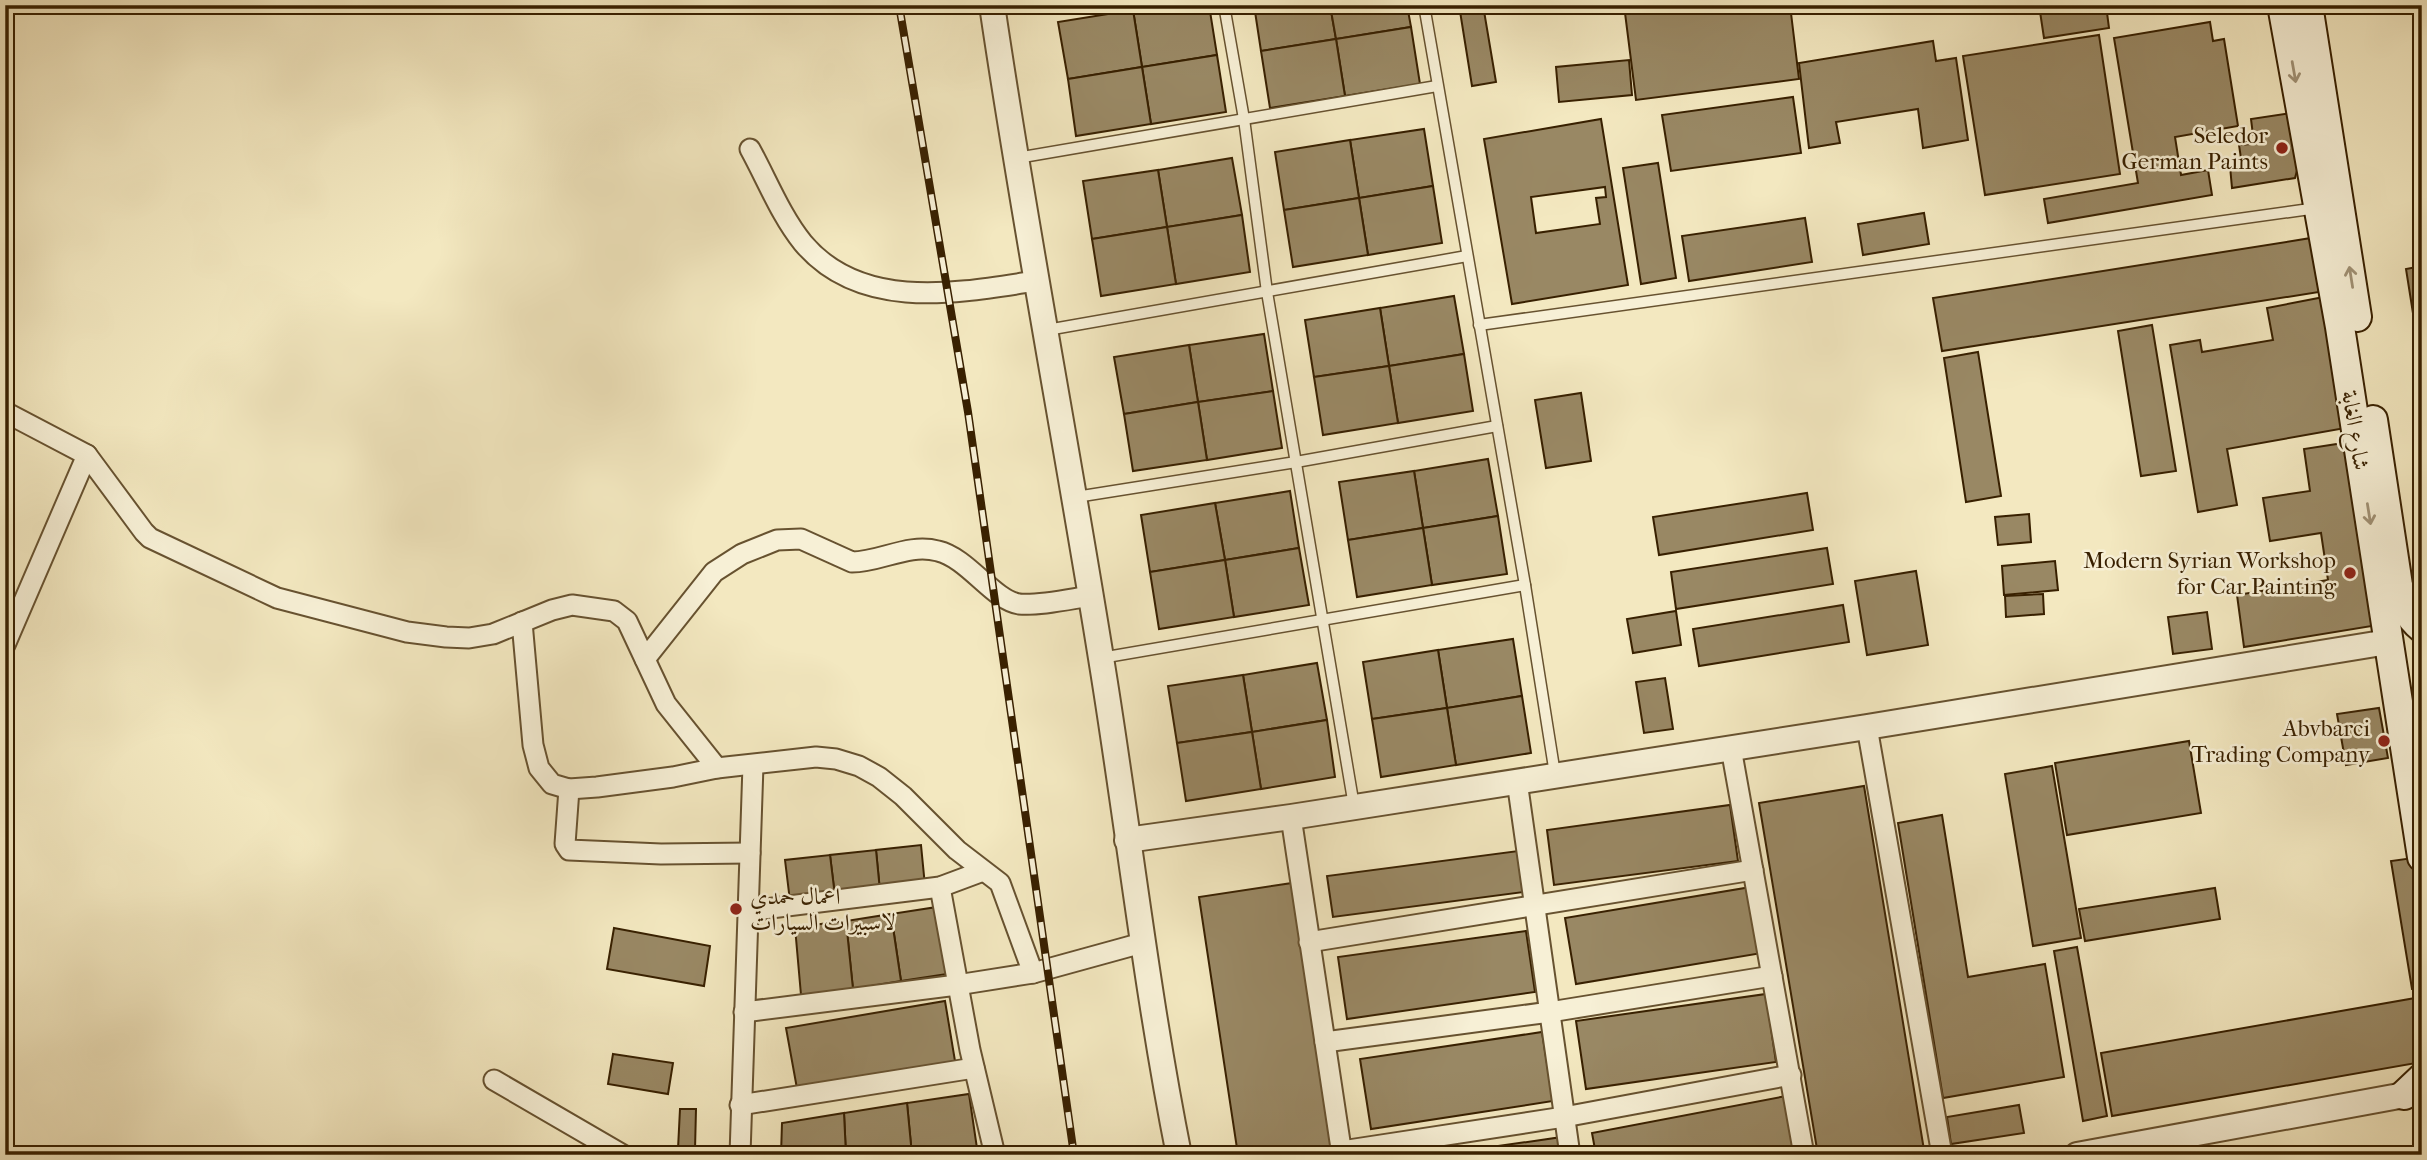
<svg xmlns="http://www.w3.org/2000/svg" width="2427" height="1160" viewBox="0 0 2427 1160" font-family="'IM FELL French Canon',Amiri,serif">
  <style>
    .building { fill: #998864; stroke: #382000; stroke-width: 2; fill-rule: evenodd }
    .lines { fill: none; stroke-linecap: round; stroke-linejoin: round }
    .service-casing { stroke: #675230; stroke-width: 13 }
    .minor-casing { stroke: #675230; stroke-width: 23 }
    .tertiary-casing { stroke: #675230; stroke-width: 28 }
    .secondary-casing { stroke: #382000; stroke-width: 32 }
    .service { stroke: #f7f0d6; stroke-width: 10 }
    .minor { stroke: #f7f0d6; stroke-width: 19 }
    .tertiary { stroke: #f7f0d6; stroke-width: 24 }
    .secondary { stroke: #f7f0d6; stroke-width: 28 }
    .rail-casing { stroke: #382000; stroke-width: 8 }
    .rail { stroke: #f7f0d6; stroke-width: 5; stroke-dasharray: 16; stroke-linecap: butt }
    .oneway { stroke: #a19276 }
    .poi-dot { fill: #8f2418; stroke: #f7f0d6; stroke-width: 2.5 }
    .labels { text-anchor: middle; stroke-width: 5; stroke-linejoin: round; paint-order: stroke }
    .poi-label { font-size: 23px; fill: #382000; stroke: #f7f0d6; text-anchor: end }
    .street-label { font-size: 23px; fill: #382000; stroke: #f7f0d6 }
  </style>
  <rect width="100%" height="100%" fill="#f3e8c0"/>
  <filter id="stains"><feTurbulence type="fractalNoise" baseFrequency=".00286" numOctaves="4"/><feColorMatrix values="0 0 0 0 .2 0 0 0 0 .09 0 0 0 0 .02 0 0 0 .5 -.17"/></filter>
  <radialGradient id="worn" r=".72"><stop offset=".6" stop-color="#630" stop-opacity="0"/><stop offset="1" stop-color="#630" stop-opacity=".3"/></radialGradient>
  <!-- building -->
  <g class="building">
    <path d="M1163,5H1209L1217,55L1142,67L1133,10Z"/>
    <path d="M1254,5H1330L1336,39L1261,51Z"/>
    <path d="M1330,5H1407L1411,27L1336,39Z"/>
    <path d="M1459,5H1483L1496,82L1472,86Z"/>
    <path d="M1624,5H1790L1799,79L1636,100Z"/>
    <path d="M2039,5H2066L2067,12L2083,10L2082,5H2106L2109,28L2044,38Z"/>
    <path d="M2110,5H2142L2111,11Z"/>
    <path d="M1133,10L1142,67L1068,79L1058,22Z"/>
    <path d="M2210,22L2213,41L2224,39L2238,126L2175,137L2181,175L2208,170L2212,195L2048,223L2044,199L2138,183L2114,38Z"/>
    <path d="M1411,27L1420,84L1345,96L1336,39Z"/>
    <path d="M2099,35L2120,174L1985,195L1963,56Z"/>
    <path d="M1336,39L1345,96L1270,108L1261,51Z"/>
    <path d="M1933,41L1936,61L1956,58L1968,140L1923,148L1918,109L1836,122L1840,143L1809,148L1799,63Z"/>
    <path d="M1217,55L1226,112L1151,124L1142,67Z"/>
    <path d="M1629,60L1632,95L1559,102L1556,67Z"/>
    <path d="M1142,67L1151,124L1076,136L1068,79Z"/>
    <path d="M1793,97L1801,153L1671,171L1662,115Z"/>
    <path d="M2291,113L2299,163L2295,178L2232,188L2230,166L2242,165L2239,145L2261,143V135H2253L2251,119Z"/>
    <path d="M1601,119L1628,285L1512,304L1484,139ZM1605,187L1606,197L1596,198L1600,224L1536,233L1531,197Z"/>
    <path d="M1424,129L1433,186L1359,198L1350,140Z"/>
    <path d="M1350,140L1359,198L1284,210L1275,152Z"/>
    <path d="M1232,158L1242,215L1167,227L1158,170Z"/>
    <path d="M1658,163L1676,278L1641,284L1623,168Z"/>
    <path d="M1158,170L1167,227L1092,239L1083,181Z"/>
    <path d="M1433,186L1442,243L1368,255L1359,198Z"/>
    <path d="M1359,198L1368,255L1293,267L1284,210Z"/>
    <path d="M1924,213L1929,244L1863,255L1858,224Z"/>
    <path d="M1242,215L1250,272L1176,284L1167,227Z"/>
    <path d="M1805,218L1812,262L1689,281L1682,236Z"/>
    <path d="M1167,227L1176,284L1101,296L1092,239Z"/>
    <path d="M2311,238L2319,292L1942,351L1933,298Z"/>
    <path d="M2422,266V370L2406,269Z"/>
    <path d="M1454,296L1464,354L1389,366L1380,308Z"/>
    <path d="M2329,296L2351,427L2227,449L2237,505L2198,512L2170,345L2200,340L2202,352L2273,340L2267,308Z"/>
    <path d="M1380,308L1389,366L1314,377L1305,320Z"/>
    <path d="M2152,325L2176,471L2141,476L2118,331Z"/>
    <path d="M1264,334L1273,391L1198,402L1189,345Z"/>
    <path d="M1189,345L1198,402L1124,414L1114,357Z"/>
    <path d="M1978,352L2001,496L1966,502L1944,358Z"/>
    <path d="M1464,354L1473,411L1398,423L1389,366Z"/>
    <path d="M1389,366L1398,423L1323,435L1314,377Z"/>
    <path d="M1273,391L1282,448L1207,460L1198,402Z"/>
    <path d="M1581,393L1591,461L1546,468L1535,400Z"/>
    <path d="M1198,402L1207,460L1133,471L1124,414Z"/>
    <path d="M2350,442L2378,625L2244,647L2237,595L2328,580L2321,533L2270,541L2263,498L2310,491L2304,449Z"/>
    <path d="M1488,459L1498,516L1423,528L1414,471Z"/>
    <path d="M1414,471L1423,528L1348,540L1339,482Z"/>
    <path d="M1290,491L1299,548L1225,560L1215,503Z"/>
    <path d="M1807,493L1813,530L1659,555L1653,517Z"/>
    <path d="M1215,503L1225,560L1150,572L1141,515Z"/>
    <path d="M2029,514L2031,542L1998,545L1995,517Z"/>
    <path d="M1498,516L1507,574L1432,585L1423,528Z"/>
    <path d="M1423,528L1432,585L1357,597L1348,540Z"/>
    <path d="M1299,548L1309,605L1234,617L1225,560Z"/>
    <path d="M1827,548L1833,584L1676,609L1671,572Z"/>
    <path d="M1225,560L1234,617L1159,629L1150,572Z"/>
    <path d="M2055,561L2058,590L2004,595L2002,566Z"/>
    <path d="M1916,571L1928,645L1867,655L1855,581Z"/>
    <path d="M2043,594L2044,614L2006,617L2005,596Z"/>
    <path d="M1843,605L1849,642L1699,666L1693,629Z"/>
    <path d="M1676,611L1681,645L1633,653L1627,619Z"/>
    <path d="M2207,612L2212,649L2173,654L2168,617Z"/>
    <path d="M1513,639L1522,696L1447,708L1438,650Z"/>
    <path d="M1438,650L1447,708L1372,719L1363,662Z"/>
    <path d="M1317,663L1327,720L1252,732L1243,675Z"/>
    <path d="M1243,675L1252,732L1177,743L1168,686Z"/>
    <path d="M1665,678L1673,729L1644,733L1636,682Z"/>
    <path d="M1522,696L1531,753L1456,765L1447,708Z"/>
    <path d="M1447,708L1456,765L1381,777L1372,719Z"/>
    <path d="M2379,708L2388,758L2346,765L2337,714Z"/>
    <path d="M1327,720L1335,777L1261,789L1252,732Z"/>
    <path d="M1252,732L1261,789L1186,801L1177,743Z"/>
    <path d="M2189,741L2201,813L2067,835L2055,763Z"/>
    <path d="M2052,766L2081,938L2033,946L2005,774Z"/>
    <path d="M1864,786L1924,1150L1894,1155H1818L1759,803Z"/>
    <path d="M1730,805L1738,861L1554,885L1547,830Z"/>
    <path d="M1942,815L1968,977L2045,964L2064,1077L1943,1098L1898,823Z"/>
    <path d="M921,845L925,886L880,891L876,850Z"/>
    <path d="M876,850L880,891L835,896L830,855Z"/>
    <path d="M1518,851L1524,892L1333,917L1327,876Z"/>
    <path d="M830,855L835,896L790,901L785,860Z"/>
    <path d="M2420,857L2422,869V988L2412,989L2391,861Z"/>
    <path d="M1299,882L1340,1155H1238L1199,897Z"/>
    <path d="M1751,887L1762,953L1576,984L1565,918Z"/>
    <path d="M2215,888L2220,919L2085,941L2079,909Z"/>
    <path d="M937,907L947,974L901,981L891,914Z"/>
    <path d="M891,914L901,981L853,989L846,921Z"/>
    <path d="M846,921L853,989L801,995L795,927Z"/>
    <path d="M614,928L710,946L704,986L607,969Z"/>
    <path d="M1526,931L1535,992L1347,1019L1338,957Z"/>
    <path d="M2077,947L2107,1116L2083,1121L2054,951Z"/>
    <path d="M1766,994L1776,1062L1586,1089L1576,1021Z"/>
    <path d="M2421,997L2422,1062L2112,1116L2101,1053Z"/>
    <path d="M945,1001L956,1067L798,1094L786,1028Z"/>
    <path d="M1542,1032L1553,1101L1371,1129L1360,1059Z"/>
    <path d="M613,1054L673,1063L668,1094L608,1084Z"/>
    <path d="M969,1094L978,1155H912L907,1103Z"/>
    <path d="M1786,1096L1798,1155H1596L1592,1133Z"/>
    <path d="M907,1103L912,1155H846L844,1113Z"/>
    <path d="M2019,1105L2024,1133L1951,1144L1947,1117Z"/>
    <path d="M680,1109H696L695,1150L678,1149Z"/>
    <path d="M844,1113L846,1155H781L782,1123Z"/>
    <path d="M1562,1137L1565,1155H1435Z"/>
  </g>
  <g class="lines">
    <!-- service casing -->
    <g class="service-casing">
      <g id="service">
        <path d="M1224,5L1244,119L1267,292L1354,806"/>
        <path d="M1424,5L1525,585L1555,774"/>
        <path d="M1017,158L1437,86"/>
        <path d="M1479,325L2317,208"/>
        <path d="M1047,330L1467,256"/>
        <path d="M1076,497L1296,462L1497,426"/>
        <path d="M1101,658L1525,585"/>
      </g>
    </g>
    <!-- minor casing -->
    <g class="minor-casing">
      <g id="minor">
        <path d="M750,149C767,180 781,216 803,243C861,312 958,293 1036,281"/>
        <path d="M5,412L87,455L144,532L150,538L277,598L407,632L446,637L469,638L493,634L552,610L572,605L614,611L627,621L666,704L717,768"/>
        <path d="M522,622L533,745L539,768L552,784L569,789L597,787L673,777L717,768L816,757L836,759L859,766L879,777L903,796L957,850L1000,883L1033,973"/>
        <path d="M5,645L87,455"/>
        <path d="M645,659L714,572L742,554L777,540L801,539L852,562C881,562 908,543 938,551C968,558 993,600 1019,604C1039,606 1070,599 1090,596"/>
        <path d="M1867,727L1942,1155"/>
        <path d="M1731,748L1804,1155"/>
        <path d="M1517,781L1570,1155"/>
        <path d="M569,789L565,844L569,850L661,854L750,853"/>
        <path d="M1291,817L1342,1155"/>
        <path d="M940,887L970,1050L995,1155"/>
        <path d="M748,911L940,887L983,871"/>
        <path d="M1309,942L1753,870"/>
        <path d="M744,1012L957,985L1033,973L1142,943"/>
        <path d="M1325,1042L1550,1012L1772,976"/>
        <path d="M494,1080L623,1155"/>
        <path d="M740,1105L974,1068"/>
        <path d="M1342,1151L1564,1117L1791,1075"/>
        <path d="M740,1155L753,765"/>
      </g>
    </g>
    <!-- tertiary casing -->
    <g class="tertiary-casing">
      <g id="tertiary">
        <path d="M992,5C1024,223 1066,440 1101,658C1128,823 1146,990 1179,1155"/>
        <path d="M1127,840L1291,817L1867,727L2388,642"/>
        <path d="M2077,1155L2421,1092"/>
      </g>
    </g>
    <!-- secondary casing -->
    <g class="secondary-casing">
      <g id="secondary">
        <path d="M2282,5L2340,327L2422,857"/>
        <path d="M2308,5L2357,317"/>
        <path d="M2373,420L2398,585C2403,603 2407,616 2422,628"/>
        <path d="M2404,1095L2422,1078"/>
      </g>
    </g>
    <!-- service -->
    <use href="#service" class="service"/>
    <!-- minor -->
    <use href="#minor" class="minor"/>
    <!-- tertiary -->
    <use href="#tertiary" class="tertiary"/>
    <!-- secondary -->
    <use href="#secondary" class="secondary"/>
    <!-- rail casing -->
    <g class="rail-casing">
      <path id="rail" d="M899,5L968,412L1074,1155"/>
    </g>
    <!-- rail -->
    <use href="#rail" class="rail"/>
  </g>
  <!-- one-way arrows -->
  <defs><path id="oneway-shaft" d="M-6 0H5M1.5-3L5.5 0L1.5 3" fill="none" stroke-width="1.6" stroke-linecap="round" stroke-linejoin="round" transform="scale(1.75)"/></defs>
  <g class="oneway">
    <use href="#oneway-shaft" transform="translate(2294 72) rotate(80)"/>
    <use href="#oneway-shaft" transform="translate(2351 277) rotate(-99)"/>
    <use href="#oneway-shaft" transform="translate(2369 514) rotate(81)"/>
  </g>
  <!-- markers -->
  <g class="poi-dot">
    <circle cx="2282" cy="148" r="7"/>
    <circle cx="2350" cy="573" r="7"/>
    <circle cx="2384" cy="741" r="7"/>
    <circle cx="736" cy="909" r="7"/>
  </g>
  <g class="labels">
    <!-- poi labels -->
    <g class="poi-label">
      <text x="2268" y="143">Seledor<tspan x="2268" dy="26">German Paints</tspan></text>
      <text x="2336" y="568">Modern Syrian Workshop<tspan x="2336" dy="26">for Car Painting</tspan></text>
      <text x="2370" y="736">Abvbarci<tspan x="2370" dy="26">Trading Company</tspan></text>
      <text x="750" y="904" text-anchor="start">اعمال حمدي<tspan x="750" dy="26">لاسبيرات السيارات</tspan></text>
    </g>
    <!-- street labels -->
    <g class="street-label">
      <text transform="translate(2356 430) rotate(81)" y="8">شارع الغابة</text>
    </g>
  </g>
  <!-- margin -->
  <rect width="2427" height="1160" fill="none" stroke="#f3e8c0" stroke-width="28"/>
  <rect x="7" y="7" width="2413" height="1146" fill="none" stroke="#382000" stroke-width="3.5"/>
  <rect x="14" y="14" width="2399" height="1132" fill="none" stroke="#382000" stroke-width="2"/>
  <rect width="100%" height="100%" filter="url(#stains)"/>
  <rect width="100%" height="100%" fill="url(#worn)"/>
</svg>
